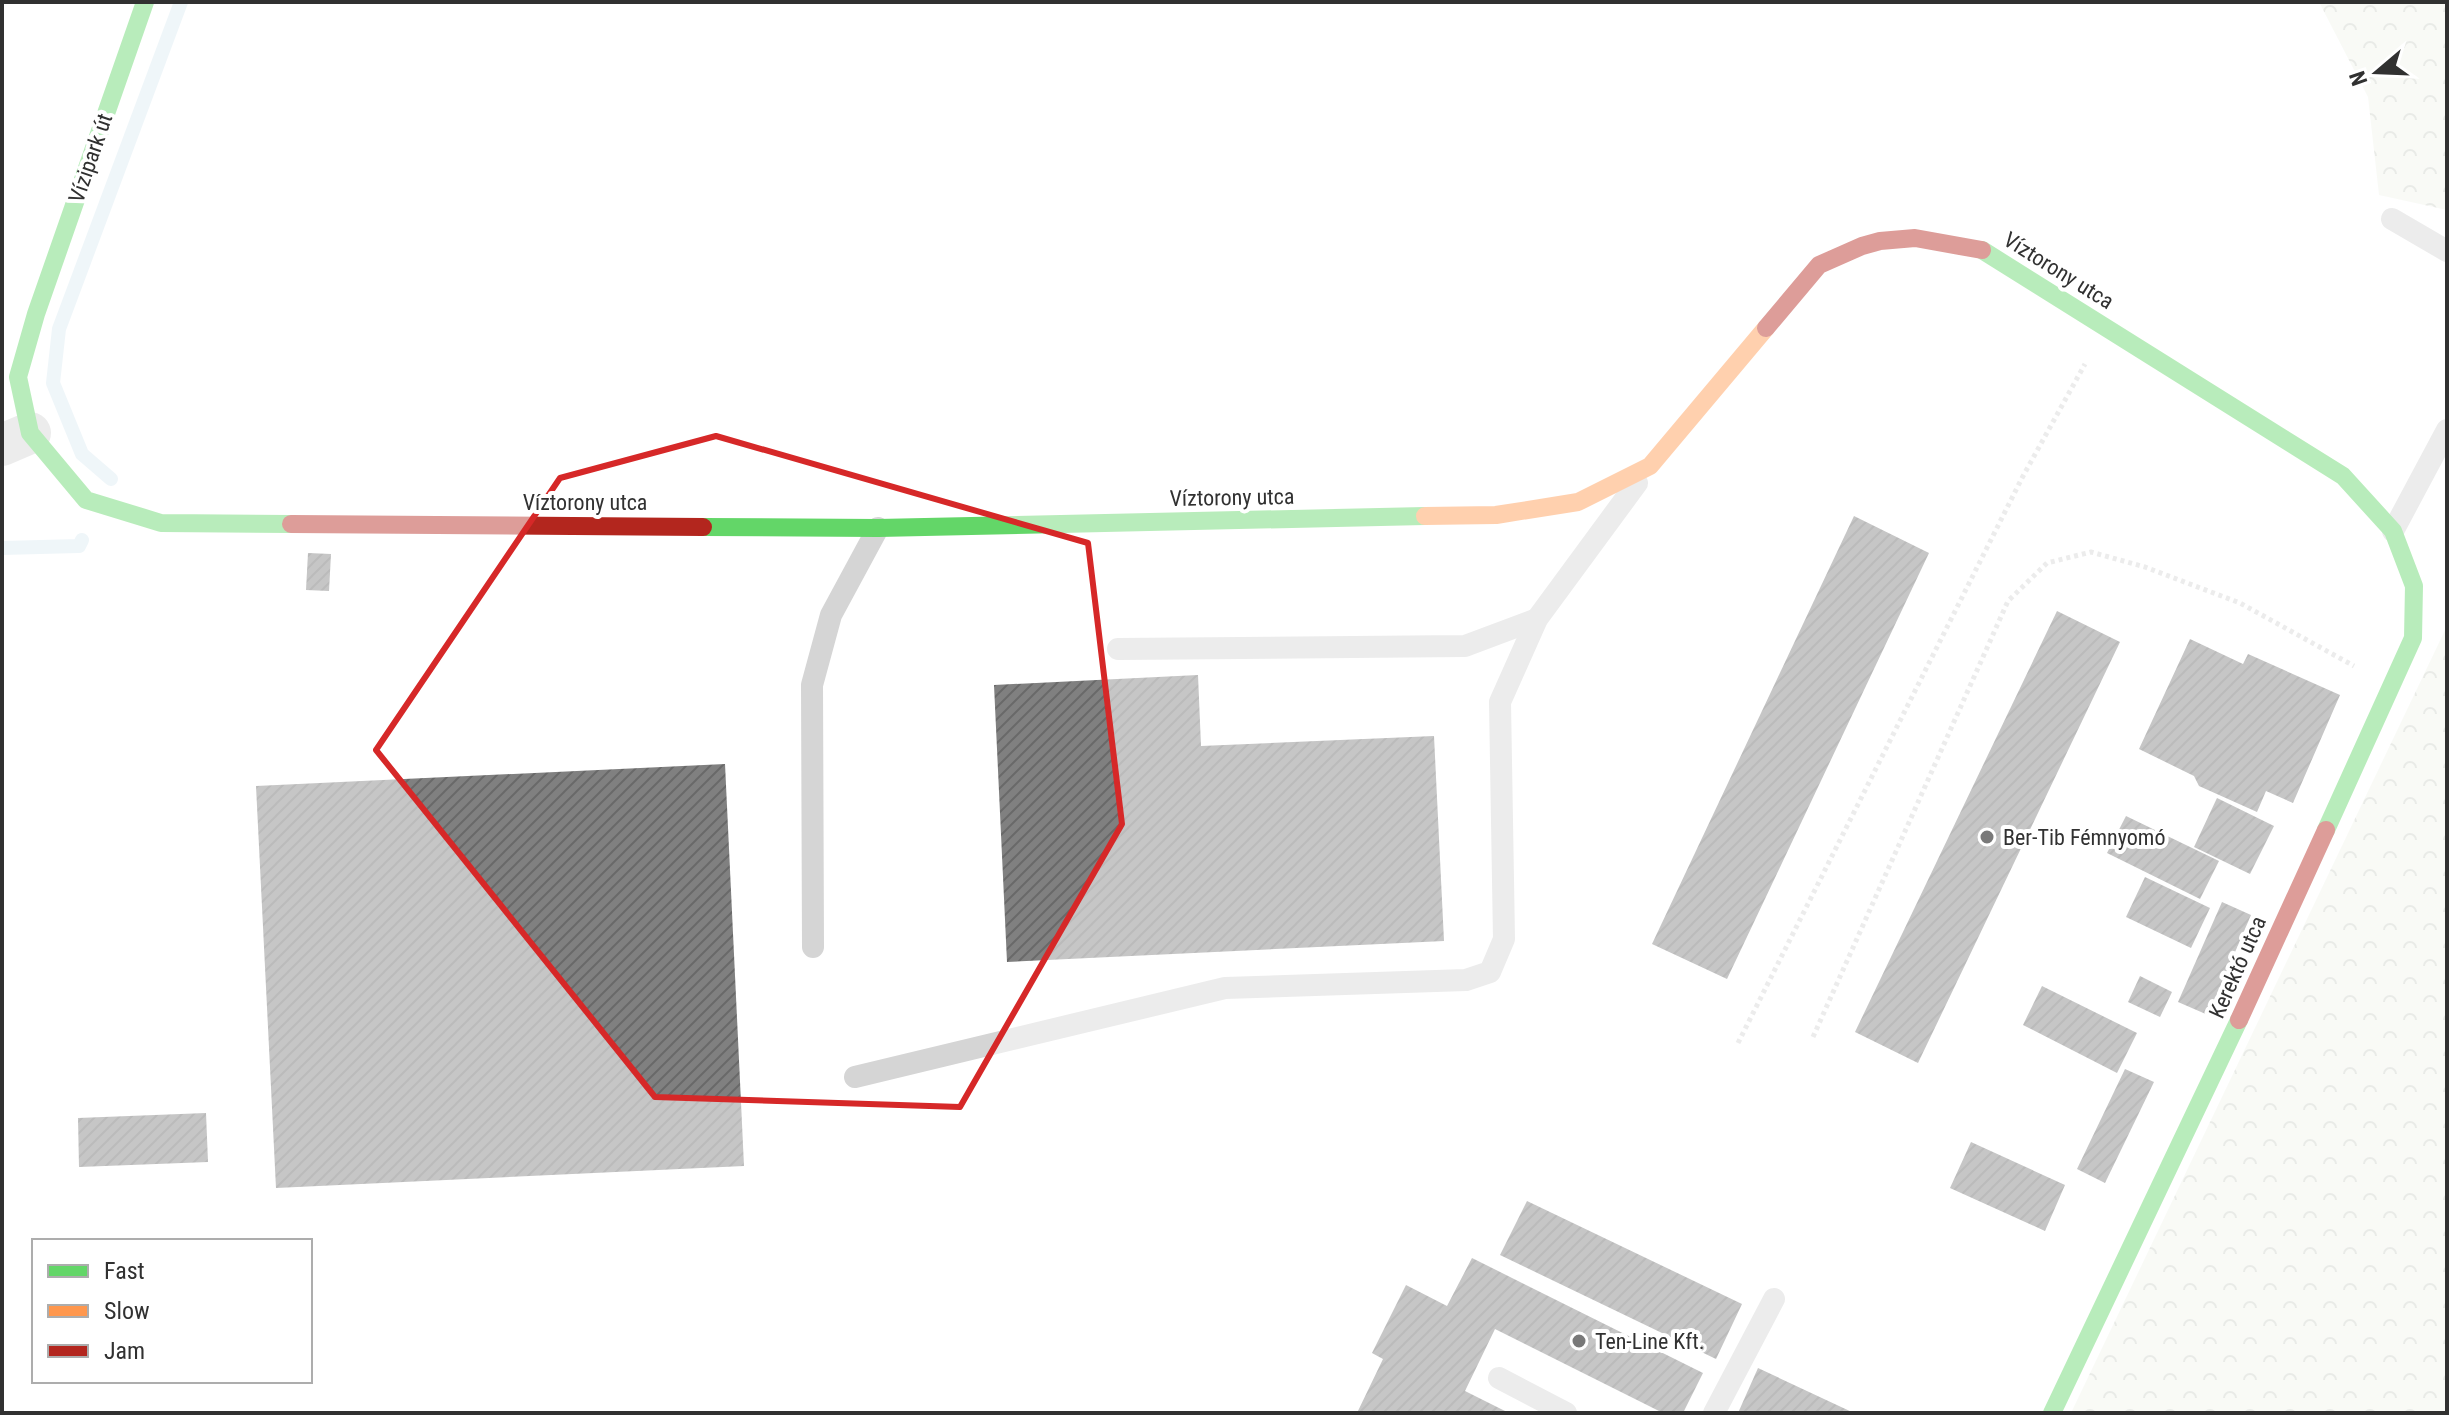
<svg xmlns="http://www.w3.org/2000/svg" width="2449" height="1415" viewBox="0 0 2449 1415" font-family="'Roboto Condensed',sans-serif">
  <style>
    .forest { fill: url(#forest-crowns) }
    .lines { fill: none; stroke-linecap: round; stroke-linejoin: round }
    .stream { stroke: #dcebf2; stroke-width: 14 }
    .building { fill: url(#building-hatch) }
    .path { stroke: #d5d5d5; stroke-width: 5; stroke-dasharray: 4 4; stroke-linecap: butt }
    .lane { stroke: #d5d5d5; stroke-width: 22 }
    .street { stroke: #d5d5d5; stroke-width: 42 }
    .fast { stroke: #63d668; stroke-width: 18 }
    .slow { stroke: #ff974d; stroke-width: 18 }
    .jam { stroke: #b3261e; stroke-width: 18 }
    .marked { fill: none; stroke: #d62828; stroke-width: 6; stroke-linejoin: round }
    .poi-dot { fill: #797979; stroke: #fff; stroke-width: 3 }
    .labels { text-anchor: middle; stroke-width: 8; stroke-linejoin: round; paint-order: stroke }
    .street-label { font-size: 22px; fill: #313131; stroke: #fff }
    .poi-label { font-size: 22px; fill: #313131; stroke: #fff; text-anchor: start }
  </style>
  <defs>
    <pattern id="forest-crowns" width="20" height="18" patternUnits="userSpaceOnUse" patternTransform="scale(2)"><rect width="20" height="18" fill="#f1f4ec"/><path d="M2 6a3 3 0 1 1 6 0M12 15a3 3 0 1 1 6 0" fill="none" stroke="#cfd2cb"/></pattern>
    <pattern id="building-hatch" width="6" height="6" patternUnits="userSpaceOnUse" patternTransform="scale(2)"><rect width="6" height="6" fill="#808080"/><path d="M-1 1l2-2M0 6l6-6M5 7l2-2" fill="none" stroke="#696969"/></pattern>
  </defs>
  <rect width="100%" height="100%" fill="#fff"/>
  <!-- forest -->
  <g class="forest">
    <path d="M2319,2H2447V210L2379,195L2368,97Z"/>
    <path d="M2447,626V1413H2071Z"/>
  </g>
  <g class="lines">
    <!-- stream -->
    <g class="stream">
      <path d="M111,479L82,454L53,383L59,329L181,2"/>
      <path d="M2,548L79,546L82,540"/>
    </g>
  </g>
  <!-- building -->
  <g class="building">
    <path d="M1854,516L1929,553L1727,979L1652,944Z"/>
    <path d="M308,553L331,554L329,591L306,590Z"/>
    <path d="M2057,611L2120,642L1918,1063L1855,1032Z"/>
    <path d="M2190,639L2243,664L2248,654L2340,695L2293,803L2266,791L2257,812L2199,786L2194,776L2139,749Z"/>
    <path d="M1198,675L1201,746L1434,736L1444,941L1007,962L994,685Z"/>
    <path d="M725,764L744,1166L276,1188L256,786Z"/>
    <path d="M2217,798L2274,826L2250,874L2194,847Z"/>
    <path d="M2126,816L2219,861L2200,899L2107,853Z"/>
    <path d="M2145,877L2210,908L2191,948L2126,917Z"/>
    <path d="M2222,902L2251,915L2208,1015L2178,1002Z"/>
    <path d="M2140,976L2172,992L2160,1017L2128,1002Z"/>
    <path d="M2042,986L2137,1033L2117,1073L2023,1025Z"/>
    <path d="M2125,1069L2154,1082L2105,1183L2077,1169Z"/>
    <path d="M206,1113L208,1162L79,1167L78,1118Z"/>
    <path d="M1971,1142L2065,1185L2045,1231L1950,1188Z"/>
    <path d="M1527,1201L1742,1304L1716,1359L1500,1255Z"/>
    <path d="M1472,1258L1703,1373L1683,1413H1663L1495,1329L1465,1391L1509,1413H1357L1383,1359L1372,1353L1406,1285L1447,1306Z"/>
    <path d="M1758,1368L1854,1413H1738Z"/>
  </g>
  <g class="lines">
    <!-- path -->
    <g class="path">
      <path d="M1813,1037L2008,601L2047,563L2091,552L2145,567L2240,603L2354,666"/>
      <path d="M1738,1043L2022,478L2085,364"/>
    </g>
    <!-- lane -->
    <g class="lane">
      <path d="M2392,219L2447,251"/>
      <path d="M2393,531L2447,430"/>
      <path d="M1118,649L1465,646L1537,619"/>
      <path d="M813,947L812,685L831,615L878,528"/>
      <path d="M855,1077L1225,988L1466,980L1490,972L1504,939L1500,702L1537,619L1637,483"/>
      <path d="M1499,1378L1566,1413"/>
      <path d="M1714,1413L1774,1299"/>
    </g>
    <!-- street -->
    <path class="street" d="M2,445L30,433"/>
    <!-- fast -->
    <g class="fast">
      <path d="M145,2L36,314L18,377L30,433L86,500L161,523L291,524"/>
      <path d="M1982,250L2343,476L2393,531L2414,586L2413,638L2326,830"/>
      <path d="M703,527L878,528L1425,516"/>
      <path d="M2052,1413L2239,1020"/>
    </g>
    <!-- slow -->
    <path class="slow" d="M1425,516L1496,515L1578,502L1650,466L1766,328"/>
    <!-- jam -->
    <g class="jam">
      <path d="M1766,328L1819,265L1862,246L1880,241L1915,238L1982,250"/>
      <path d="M291,524L703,527"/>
      <path d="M2239,1020L2326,830"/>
    </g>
  </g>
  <!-- marked area -->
  <path d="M0 0H2449V1415H0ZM716,436L1088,543L1122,824L960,1107L655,1097L376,750L560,478Z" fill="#fff" fill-opacity=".55" fill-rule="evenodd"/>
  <path class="marked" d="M716,436L1088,543L1122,824L960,1107L655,1097L376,750L560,478Z"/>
  <!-- markers -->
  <g class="poi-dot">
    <circle cx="1987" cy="837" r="8"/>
    <circle cx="1579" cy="1341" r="8"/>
  </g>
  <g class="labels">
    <!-- street labels -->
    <g class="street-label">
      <text transform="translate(90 158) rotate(-71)" y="8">Vízipark út</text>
      <text transform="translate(2059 270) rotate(32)" y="8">Víztorony utca</text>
      <text transform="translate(1232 497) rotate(-1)" y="8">Víztorony utca</text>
      <text x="585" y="510">Víztorony utca</text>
      <text transform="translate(2237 967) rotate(-66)" y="8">Kerektó utca</text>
    </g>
    <!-- poi labels -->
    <g class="poi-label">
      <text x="2003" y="845">Ber-Tib Fémnyomó</text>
      <text x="1595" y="1349">Ten-Line Kft.</text>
    </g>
  </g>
  <!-- border -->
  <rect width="2449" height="1415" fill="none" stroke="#313131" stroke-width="8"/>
  <!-- legend -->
  <rect x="32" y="1239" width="280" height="144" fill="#ffffff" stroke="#adadad" stroke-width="2"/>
  <rect x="48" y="1265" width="40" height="12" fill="#63d668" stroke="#adadad" stroke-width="2"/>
  <text x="104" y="1279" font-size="24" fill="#313131">Fast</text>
  <rect x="48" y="1305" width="40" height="12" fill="#ff974d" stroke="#adadad" stroke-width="2"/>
  <text x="104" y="1319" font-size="24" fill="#313131">Slow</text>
  <rect x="48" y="1345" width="40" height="12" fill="#b3261e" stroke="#adadad" stroke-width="2"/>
  <text x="104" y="1359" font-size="24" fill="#313131">Jam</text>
  <!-- north arrow -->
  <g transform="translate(2377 72) rotate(251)" stroke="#ffffff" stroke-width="6" paint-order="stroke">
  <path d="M0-6L14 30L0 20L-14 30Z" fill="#313131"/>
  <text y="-12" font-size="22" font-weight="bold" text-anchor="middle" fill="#313131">N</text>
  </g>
</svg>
